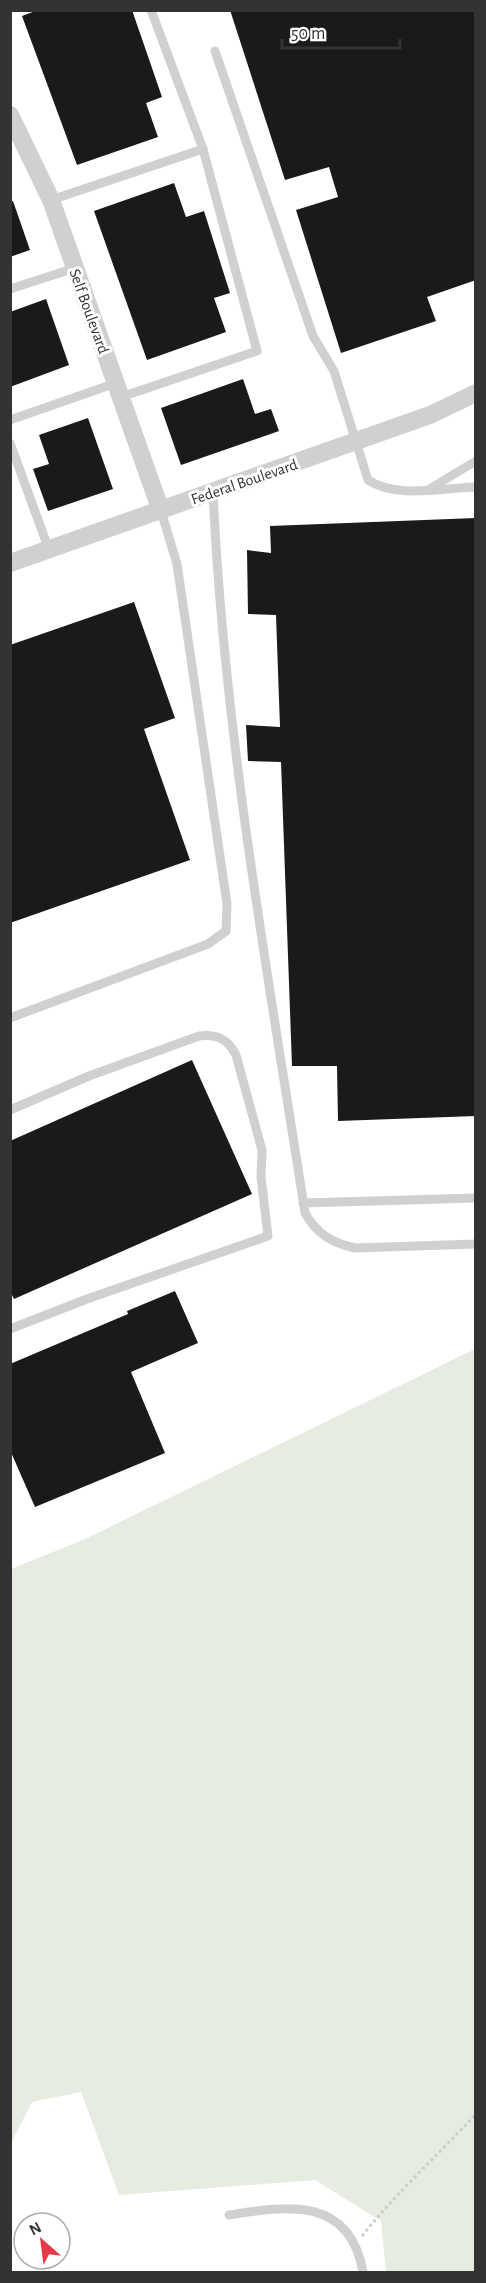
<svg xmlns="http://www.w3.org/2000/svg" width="486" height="2283" viewBox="0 0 486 2283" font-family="'Alegreya Sans',sans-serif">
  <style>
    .green { fill: #e6ecdf }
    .building { fill: #1a1a1a }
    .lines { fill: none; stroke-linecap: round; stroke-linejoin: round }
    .path { stroke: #cdcdcd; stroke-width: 3; stroke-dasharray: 3 3; stroke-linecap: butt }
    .lane { stroke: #d0d0d0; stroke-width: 9 }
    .street { stroke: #d0d0d0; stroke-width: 18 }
    .labels { text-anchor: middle; stroke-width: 6; stroke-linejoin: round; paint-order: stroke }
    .street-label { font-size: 16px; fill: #333; stroke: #fff }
  </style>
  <rect width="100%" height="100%" fill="#fff"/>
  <!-- green -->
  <path class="green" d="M475,1349V2272H386L381,2221L315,2180L119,2195L81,2092L32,2102L11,2143V1569L85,1539Z"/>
  <!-- building -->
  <g class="building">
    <path d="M38,10H132L162,97L146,103L158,137L77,165L22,16Z"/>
    <path d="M230,10H476V280L427,297L436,321L341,353L296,210L338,197L329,167L285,180Z"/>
    <path d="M174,183L186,217L204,211L230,293L214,298L226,332L147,360L94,211Z"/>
    <path d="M10,201H13L30,250L10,257Z"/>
    <path d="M46,299L69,365L10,387V312Z"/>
    <path d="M243,379L255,414L271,409L279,431L181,465L161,408Z"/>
    <path d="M88,418L113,489L48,511L33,469L49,464L39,435Z"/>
    <path d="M476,518V1116L338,1121L337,1066H292L281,762L248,761L246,725L280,727L276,615L248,614L247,550L271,553L270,526Z"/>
    <path d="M134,602L175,718L144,729L190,860L10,923V645Z"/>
    <path d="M192,1060L252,1194L14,1299L10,1291V1141Z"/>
    <path d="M175,1291L198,1343L131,1372L165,1453L35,1507L10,1450V1364L128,1314L127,1311Z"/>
  </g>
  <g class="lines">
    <!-- path -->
    <path class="path" d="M362,2236C397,2192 438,2155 476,2114"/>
    <!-- lane -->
    <g class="lane">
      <path d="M151,10L203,149"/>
      <path d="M215,51L313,336L334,371L368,480C396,499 443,488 476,487"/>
      <path d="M51,200L203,149L257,351L121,397"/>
      <path d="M10,289L75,268"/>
      <path d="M10,420L116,383"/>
      <path d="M10,443L49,550"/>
      <path d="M431,488L476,461"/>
      <path d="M213,492C224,734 268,974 305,1213C317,1234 332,1243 355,1248L476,1244"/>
      <path d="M10,1018L208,944L226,931L227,904L177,564L161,511"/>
      <path d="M10,1110L89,1076L199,1036C217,1034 228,1039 236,1055L262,1150L261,1177L268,1236L87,1299L10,1329"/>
      <path d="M303,1203L476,1198"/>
      <path d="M229,2215C289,2205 350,2197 363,2272"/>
    </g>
    <!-- street -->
    <g class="street">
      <path d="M10,115L51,200L161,511"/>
      <path d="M10,563L430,415L476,393"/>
    </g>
  </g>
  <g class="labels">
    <!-- street labels -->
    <g class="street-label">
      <text transform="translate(90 311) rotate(70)" y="6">Self Boulevard</text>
      <text transform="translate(244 481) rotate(-19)" y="6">Federal Boulevard</text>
    </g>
  </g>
  <!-- border -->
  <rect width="486" height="2283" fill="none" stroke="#333333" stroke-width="24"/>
  <!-- north arrow -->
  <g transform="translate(42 2241) rotate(332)"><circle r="28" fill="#ffffff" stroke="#adadad" stroke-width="1.5"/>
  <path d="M0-4.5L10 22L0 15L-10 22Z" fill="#e63946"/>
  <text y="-9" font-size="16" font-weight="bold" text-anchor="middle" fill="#333333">N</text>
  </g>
  <!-- scale -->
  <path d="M282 39v9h118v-9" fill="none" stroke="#333333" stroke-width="3"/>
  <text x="291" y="39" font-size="18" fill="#333333" stroke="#ffffff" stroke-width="4.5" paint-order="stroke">50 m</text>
</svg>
